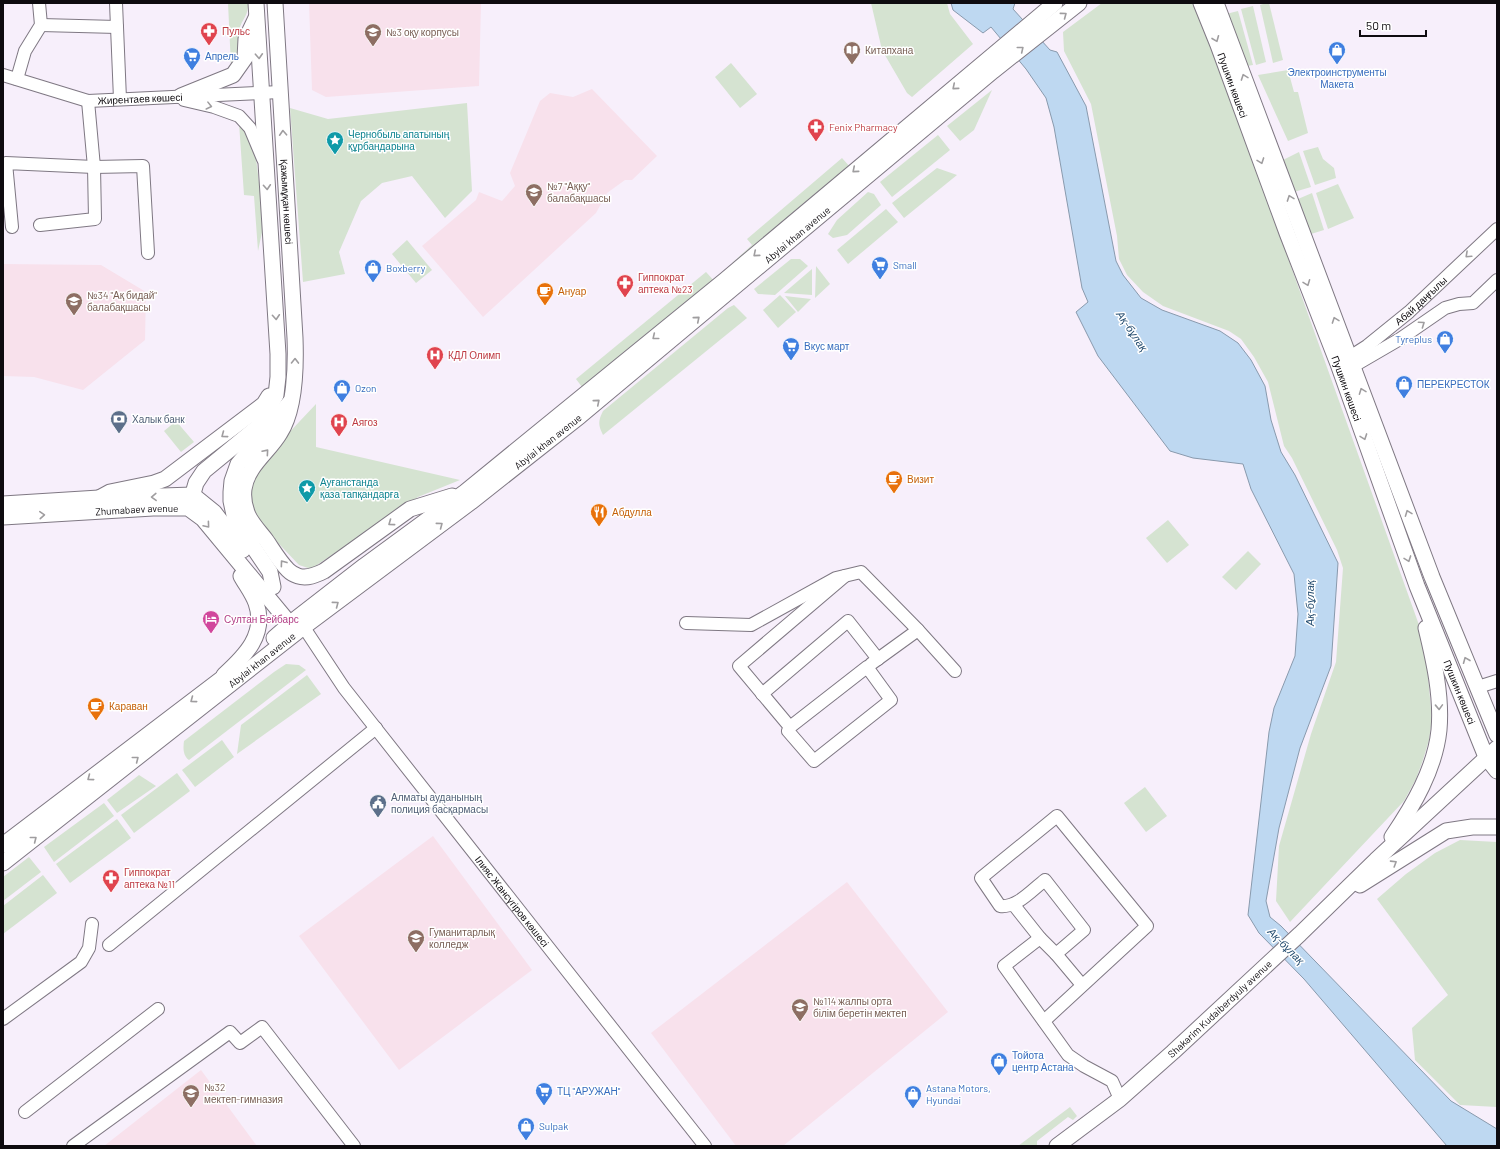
<svg xmlns="http://www.w3.org/2000/svg" width="1500" height="1149" viewBox="0 0 1500 1149" font-family="Barlow,sans-serif">
  <style>
    .education { fill: #f8e1ec }
    .green { fill: #d5e3d1 }
    .water { fill: #bed8f1; stroke: #899aad }
    .lines { fill: none; stroke-linecap: round; stroke-linejoin: round }
    .minor-casing { stroke: #7f7883; stroke-width: 14 }
    .major-casing { stroke: #7f7883; stroke-width: 17 }
    .minor { stroke: #fff; stroke-width: 12 }
    .major { stroke: #fff; stroke-width: 15 }
    .oneway { stroke: #9f9d9f }
    .labels { text-anchor: middle; stroke-width: 3; stroke-linejoin: round; paint-order: stroke }
    .health-label { font-size: 10px; fill: #be3a42; stroke: #fff; text-anchor: start }
    .education-label { font-size: 10px; fill: #785e54; stroke: #fff; text-anchor: start }
    .shop-label { font-size: 10px; fill: #366cbe; stroke: #fff; text-anchor: start }
    .street-label { font-size: 10px; fill: #0e0b0f; stroke: #fff }
    .culture-label { font-size: 10px; fill: #0d838f; stroke: #fff; text-anchor: start }
    .food-label { font-size: 10px; fill: #c56008; stroke: #fff; text-anchor: start }
    .service-label { font-size: 10px; fill: #4e5e75; stroke: #fff; text-anchor: start }
    .hotel-label { font-size: 10px; fill: #b23c85; stroke: #fff; text-anchor: start }
    .water-label { font-size: 11px; font-style: italic; fill: #244c6f; stroke: #fff }
  </style>
  <rect width="100%" height="100%" fill="#f7effb"/>
  <!-- education -->
  <g class="education">
    <path d="M309,3H481L479,86L326,97L312,90Z"/>
    <path d="M592,89L657,156L632,180H625L607,193L596,213L483,317L422,246L476,200L479,192L502,201L515,186L510,173L540,101L550,93L573,97Z"/>
    <path d="M3,264L101,265L146,292L145,340L83,390L34,377L3,376Z"/>
    <path d="M433,836L532,970L399,1070L299,936Z"/>
    <path d="M847,882L948,1012L783,1146H736L651,1033Z"/>
    <path d="M201,1070L257,1146H104Z"/>
  </g>
  <!-- green -->
  <g class="green">
    <path d="M228,3H248C249,15 242,19 239,30C237,39 239,51 237,61L231,66Z"/>
    <path d="M871,3H947L950,14L973,44L912,97L907,93L882,50Z"/>
    <path d="M1102,3H1197L1419,625L1427,665L1432,720L1429,740L1423,760L1416,779L1404,801L1290,922L1276,901L1279,846L1311,734L1336,662L1343,568L1337,550L1292,458L1284,446L1268,382L1254,357L1241,339L1229,331L1163,306L1143,292L1127,275L1119,259L1117,236L1091,104L1064,51L1063,32Z"/>
    <path d="M1266,3H1269L1283,60L1273,63L1260,5Z"/>
    <path d="M1253,6L1266,62L1256,65L1241,9Z"/>
    <path d="M1238,11L1253,65L1247,66L1226,14Z"/>
    <path d="M731,63L757,94L740,108L715,77Z"/>
    <path d="M1288,70L1294,92H1298L1308,133L1288,141L1258,75Z"/>
    <path d="M992,90L974,130L960,141L947,126Z"/>
    <path d="M467,103L472,191L445,218L412,176L382,183L361,201L339,252L345,274L303,282L290,108L328,119Z"/>
    <path d="M239,123L250,137L255,150L264,223L258,251L254,196L244,195Z"/>
    <path d="M938,135L950,150L892,197L880,182Z"/>
    <path d="M1318,147L1323,159L1334,168L1336,178L1315,185L1303,151Z"/>
    <path d="M1299,152L1311,187L1294,192L1283,160Z"/>
    <path d="M842,158L851,168L737,267L732,263L752,245L747,239Z"/>
    <path d="M937,168L957,175L904,218L892,203Z"/>
    <path d="M1338,184L1354,218L1328,229L1316,193Z"/>
    <path d="M868,192L874,194L881,205L847,235L833,238L828,234L837,220Z"/>
    <path d="M1312,193L1324,230L1311,234L1298,199Z"/>
    <path d="M886,209L898,222L848,264L837,250Z"/>
    <path d="M407,240L432,270L416,283L392,254Z"/>
    <path d="M791,259H800L808,266L775,295L758,294L754,289Z"/>
    <path d="M816,266L830,284L815,298Z"/>
    <path d="M812,269V295L784,293Z"/>
    <path d="M706,272L716,283L582,387L576,379Z"/>
    <path d="M780,295L796,312L778,328L763,310Z"/>
    <path d="M785,296L811,299L798,312Z"/>
    <path d="M734,305L747,318L603,435C598,425 598,421 603,411L728,308Z"/>
    <path d="M316,404V447L460,480L418,497L311,569L299,565L263,527L252,512L250,491L255,473L267,456Z"/>
    <path d="M176,421L194,442L181,452L164,431Z"/>
    <path d="M1168,520L1189,545L1167,563L1146,538Z"/>
    <path d="M1248,551L1261,564L1236,590L1222,577Z"/>
    <path d="M286,664L299,665L306,670L189,760C183,756 183,748 184,741L274,672Z"/>
    <path d="M307,675L321,694L237,754L241,725Z"/>
    <path d="M222,740L234,757L195,787L182,770Z"/>
    <path d="M177,773L190,791L134,833L121,815Z"/>
    <path d="M139,775L156,786L117,813L107,800Z"/>
    <path d="M1145,787L1167,816L1146,832L1124,803Z"/>
    <path d="M104,803L114,816L54,862L44,847Z"/>
    <path d="M117,819L131,838L70,883L56,864Z"/>
    <path d="M1460,840L1497,842V1107L1460,1105L1415,1060L1412,1028L1448,995L1377,899L1406,874L1435,853Z"/>
    <path d="M29,857L41,872L3,901V877Z"/>
    <path d="M43,875L57,893L3,934V906Z"/>
    <path d="M1070,1107L1077,1116L1073,1120L1068,1117L1037,1141V1146H1018Z"/>
  </g>
  <!-- water -->
  <path class="water" d="M951,3H1015L1013,9L1050,50L1057,52L1086,106L1116,261L1123,275L1141,298L1162,310L1220,331L1238,343L1251,360L1265,386L1271,420L1281,452L1295,475L1338,563L1331,666L1300,748L1279,828L1266,901L1270,917L1281,926L1451,1101L1497,1129V1146H1447L1304,979L1259,933L1248,915L1269,732L1274,708L1295,656L1298,614L1294,574L1251,489L1243,464L1193,458L1170,451L1098,356L1076,312L1088,302L1082,288L1054,127L1046,98L1026,69L991,27L983,33L953,10Z"/>
  <g class="lines">
    <!-- minor casing -->
    <g class="minor-casing">
      <g id="minor">
        <path d="M116,3L120,99"/>
        <path d="M41,25L117,27"/>
        <path id="s1" d="M3,75L88,101L280,92"/>
        <path d="M17,79L25,51L41,25L39,3"/>
        <path d="M184,100L214,107L239,116L250,128L263,159"/>
        <path d="M88,101L94,167L143,166L148,253"/>
        <path d="M12,227L6,163L94,167L95,219L40,225"/>
        <path id="s2" d="M1342,362L1367,346L1409,312L1497,229"/>
        <path d="M1345,371L1400,339L1445,308L1459,304L1473,303L1497,280"/>
        <path id="s3" d="M299,620L344,688L705,1146"/>
        <path d="M686,623L751,625L836,578L861,572L918,630L955,671"/>
        <path d="M871,664L918,630"/>
        <path d="M1478,687L1497,681"/>
        <path d="M762,694L848,621L878,659"/>
        <path d="M790,727L867,667L891,700L814,761L788,731L790,727L739,666L845,576"/>
        <path d="M1013,904L1040,938L1056,954L1084,930L1045,880C1032,890 1017,908 1000,906L981,878L1057,816L1147,926L1044,1021"/>
        <path d="M1040,938L1004,966L1068,1055L1084,1066L1112,1081L1120,1099"/>
        <path d="M109,945L376,728"/>
        <path d="M1056,954L1082,985"/>
        <path d="M3,1019L81,962L89,948L92,924"/>
        <path d="M25,1112L158,1009"/>
        <path d="M73,1146L230,1032L240,1043L262,1027L354,1146"/>
      </g>
    </g>
    <!-- major casing -->
    <g class="major-casing">
      <g id="major">
        <path d="M256,3L278,354V377L276,395L259,425"/>
        <path id="s4" d="M275,3L295,338C296,365 295,410 280,433C269,452 247,466 244,489C243,497 245,508 248,515C252,524 260,532 266,540C273,550 279,561 288,570C290,572 295,575 298,576C307,579 316,575 324,571L410,509L452,496"/>
        <path id="s5" d="M1201,3L1218,45L1287,233L1338,364L1417,586L1486,757L1497,771"/>
        <path d="M1216,3L1432,577L1497,735"/>
        <path d="M181,96L233,75L245,58L246,39L256,18"/>
        <path d="M193,495L214,512L243,550"/>
        <path d="M99,498L110,492L154,483L165,479L264,404L269,396"/>
        <path d="M3,504L99,498L193,495"/>
        <path d="M190,504L196,483L204,471L266,420"/>
        <path id="s6" d="M3,517L153,508H188L203,519L290,624"/>
        <path d="M273,587L270,572L241,529L234,515L231,501V492L232,481L238,464L290,402"/>
        <path d="M274,638L297,618L364,566L465,492L725,280L1055,3"/>
        <path d="M224,675C245,656 267,634 256,603C253,594 246,585 241,576"/>
        <path d="M1392,837C1413,806 1435,769 1439,730C1442,696 1434,661 1426,628"/>
        <path d="M3,845L233,670"/>
        <path id="s7" d="M3,863L297,632L471,502L580,416L993,71L1079,3"/>
        <path d="M1360,885L1446,831L1472,827H1497"/>
        <path id="s8" d="M1057,1146L1120,1099L1173,1052L1300,934L1376,860L1497,748"/>
      </g>
    </g>
    <!-- minor -->
    <use href="#minor" class="minor"/>
    <!-- major -->
    <use href="#major" class="major"/>
  </g>
  <!-- one-way arrows -->
  <defs><path id="oneway-chevron" d="M-2-3.5L2.5 0L-2 3.5" fill="none" stroke-width="1.6" stroke-linecap="round" stroke-linejoin="round"/></defs>
  <g class="oneway">
    <use href="#oneway-chevron" transform="translate(1064 15) rotate(-37)"/>
    <use href="#oneway-chevron" transform="translate(1216 39) rotate(68)"/>
    <use href="#oneway-chevron" transform="translate(1021 49) rotate(-39)"/>
    <use href="#oneway-chevron" transform="translate(259 56) rotate(87)"/>
    <use href="#oneway-chevron" transform="translate(1244 77) rotate(-110)"/>
    <use href="#oneway-chevron" transform="translate(955 87) rotate(140)"/>
    <use href="#oneway-chevron" transform="translate(209 106) rotate(14)"/>
    <use href="#oneway-chevron" transform="translate(283 133) rotate(-93)"/>
    <use href="#oneway-chevron" transform="translate(1261 161) rotate(70)"/>
    <use href="#oneway-chevron" transform="translate(855 170) rotate(140)"/>
    <use href="#oneway-chevron" transform="translate(267 187) rotate(86)"/>
    <use href="#oneway-chevron" transform="translate(1290 198) rotate(-110)"/>
    <use href="#oneway-chevron" transform="translate(756 254) rotate(140)"/>
    <use href="#oneway-chevron" transform="translate(1468 255) rotate(137)"/>
    <use href="#oneway-chevron" transform="translate(1307 283) rotate(69)"/>
    <use href="#oneway-chevron" transform="translate(276 317) rotate(86)"/>
    <use href="#oneway-chevron" transform="translate(697 319) rotate(-40)"/>
    <use href="#oneway-chevron" transform="translate(1335 320) rotate(-110)"/>
    <use href="#oneway-chevron" transform="translate(1422 324) rotate(-35)"/>
    <use href="#oneway-chevron" transform="translate(655 337) rotate(141)"/>
    <use href="#oneway-chevron" transform="translate(295 361) rotate(-89)"/>
    <use href="#oneway-chevron" transform="translate(1362 391) rotate(-111)"/>
    <use href="#oneway-chevron" transform="translate(597 402) rotate(-40)"/>
    <use href="#oneway-chevron" transform="translate(224 435) rotate(143)"/>
    <use href="#oneway-chevron" transform="translate(1364 437) rotate(70)"/>
    <use href="#oneway-chevron" transform="translate(266 452) rotate(-49)"/>
    <use href="#oneway-chevron" transform="translate(154 497) rotate(178)"/>
    <use href="#oneway-chevron" transform="translate(1408 513) rotate(-111)"/>
    <use href="#oneway-chevron" transform="translate(42 515) rotate(-4)"/>
    <use href="#oneway-chevron" transform="translate(391 523) rotate(144)"/>
    <use href="#oneway-chevron" transform="translate(207 525) rotate(50)"/>
    <use href="#oneway-chevron" transform="translate(440 525) rotate(-37)"/>
    <use href="#oneway-chevron" transform="translate(1408 559) rotate(70)"/>
    <use href="#oneway-chevron" transform="translate(283 563) rotate(-126)"/>
    <use href="#oneway-chevron" transform="translate(336 604) rotate(-37)"/>
    <use href="#oneway-chevron" transform="translate(1466 660) rotate(-112)"/>
    <use href="#oneway-chevron" transform="translate(193 700) rotate(143)"/>
    <use href="#oneway-chevron" transform="translate(1439 707) rotate(88)"/>
    <use href="#oneway-chevron" transform="translate(136 759) rotate(-38)"/>
    <use href="#oneway-chevron" transform="translate(90 778) rotate(143)"/>
    <use href="#oneway-chevron" transform="translate(34 839) rotate(-38)"/>
    <use href="#oneway-chevron" transform="translate(1394 863) rotate(-32)"/>
  </g>
  <!-- icons -->
  <defs>
    <g id="pharmacy-pin" transform="scale(0.9)"><path d="M0 17L-7.5 6A9.5 9.5 0 1 1 7.5 6Z" fill="#e0444e" stroke="#fff"/><path d="M-2-6h4v4h4v4h-4v4h-4v-4h-4v-4h4Z" fill="#fff"/></g>
    <g id="university-pin" transform="scale(0.9)"><path d="M0 17L-7.5 6A9.5 9.5 0 1 1 7.5 6Z" fill="#8d6e63" stroke="#fff"/><path d="M0-5L7-2L0 1L-7-2ZM-4 1L0 2.5L4 1V4Q0 6-4 4Z" fill="#fff"/></g>
    <g id="library-pin" transform="scale(0.9)"><path d="M0 17L-7.5 6A9.5 9.5 0 1 1 7.5 6Z" fill="#8d6e63" stroke="#fff"/><path d="M-6-4Q-3-5.5-.7-3.5V5Q-3 3-6 4ZM6-4Q3-5.5 .7-3.5V5Q3 3 6 4Z" fill="#fff"/></g>
    <g id="shop-pin" transform="scale(0.9)"><path d="M0 17L-7.5 6A9.5 9.5 0 1 1 7.5 6Z" fill="#3f7fe0" stroke="#fff"/><path d="M-5-2.5h2.3a2.7 3.5 0 0 1 5.4 0H5L5.5 6h-11ZM-1.5-2.5h3a1.5 2.3 0 0 0-3 0Z" fill="#fff"/></g>
    <g id="supermarket-pin" transform="scale(0.9)"><path d="M0 17L-7.5 6A9.5 9.5 0 1 1 7.5 6Z" fill="#3f7fe0" stroke="#fff"/><path d="M-6-5.5h2.5l.6 2H6L4.5 2H-2.5L-4.4-4H-6ZM-1.5 3.2a1.3 1.3 0 1 0 .1 0ZM3 3.2a1.3 1.3 0 1 0 .1 0Z" fill="#fff"/></g>
    <g id="sight-pin" transform="scale(0.9)"><path d="M0 17L-7.5 6A9.5 9.5 0 1 1 7.5 6Z" fill="#0f9aa8" stroke="#fff"/><path d="M0-6L1.8-2.2L6-1.7L2.9 1.2L3.7 5.4L0 3.3L-3.7 5.4L-2.9 1.2L-6-1.7L-1.8-2.2Z" fill="#fff"/></g>
    <g id="school-pin" transform="scale(0.9)"><path d="M0 17L-7.5 6A9.5 9.5 0 1 1 7.5 6Z" fill="#8d6e63" stroke="#fff"/><path d="M0-5L7-2L0 1L-7-2ZM-4 1L0 2.5L4 1V4Q0 6-4 4Z" fill="#fff"/></g>
    <g id="cafe-pin" transform="scale(0.9)"><path d="M0 17L-7.5 6A9.5 9.5 0 1 1 7.5 6Z" fill="#e8710a" stroke="#fff"/><path d="M-5.5-4.5H6V0H3Q3 3.5 0 3.5H-2.5Q-5.5 3.5-5.5 0ZM3-3.2v2h1.7v-2ZM-6 4.5H4V6H-6Z" fill="#fff"/></g>
    <g id="hospital-pin" transform="scale(0.9)"><path d="M0 17L-7.5 6A9.5 9.5 0 1 1 7.5 6Z" fill="#e0444e" stroke="#fff"/><path d="M-5-5h3v3.5h4V-5h3V5h-3V1.5h-4V5h-3Z" fill="#fff"/></g>
    <g id="bank-pin" transform="scale(0.9)"><path d="M0 17L-7.5 6A9.5 9.5 0 1 1 7.5 6Z" fill="#5c6f8a" stroke="#fff"/><path d="M-6-4H6V4H-6ZM0-2.3a2.3 2.3 0 1 0 0 4.6a2.3 2.3 0 1 0 0-4.6Z" fill="#fff"/></g>
    <g id="restaurant-pin" transform="scale(0.9)"><path d="M0 17L-7.5 6A9.5 9.5 0 1 1 7.5 6Z" fill="#e8710a" stroke="#fff"/><path d="M-5-6h1v4h1v-4h1v4h1v-4h1v5L-1.5 .5V6h-2V.5L-5-1ZM5-6V6H3V1.5H1.5Q1.5-4 5-6Z" fill="#fff"/></g>
    <g id="hotel-pin" transform="scale(0.9)"><path d="M0 17L-7.5 6A9.5 9.5 0 1 1 7.5 6Z" fill="#d1479c" stroke="#fff"/><path d="M-6-4.5h1.5V1H6V5H4.5V3h-9V5H-6ZM-4 0a1.8 1.8 0 1 1 3.6 0ZM.5 0V-2.5h3Q6-2.5 6 0Z" fill="#fff"/></g>
    <g id="civic-pin" transform="scale(0.9)"><path d="M0 17L-7.5 6A9.5 9.5 0 1 1 7.5 6Z" fill="#5c6f8a" stroke="#fff"/><path d="M-.6-6.5H3V-4.5H.6V-3L4-1V1h2V6H-6V1h2V-1L-.6-3ZM-1.2 2.5V6h2.4V2.5Z" fill="#fff"/></g>
  </defs>
  <g fill-rule="evenodd">
    <use href="#pharmacy-pin" x="209" y="31"/>
    <use href="#university-pin" x="373" y="32"/>
    <use href="#library-pin" x="852" y="50"/>
    <use href="#shop-pin" x="1337" y="50"/>
    <use href="#supermarket-pin" x="192" y="56"/>
    <use href="#pharmacy-pin" x="816" y="127"/>
    <use href="#sight-pin" x="335" y="140"/>
    <use href="#school-pin" x="534" y="192"/>
    <use href="#supermarket-pin" x="880" y="265"/>
    <use href="#shop-pin" x="373" y="268"/>
    <use href="#pharmacy-pin" x="625" y="283"/>
    <use href="#cafe-pin" x="545" y="291"/>
    <use href="#school-pin" x="74" y="301"/>
    <use href="#shop-pin" x="1445" y="339"/>
    <use href="#supermarket-pin" x="791" y="346"/>
    <use href="#hospital-pin" x="435" y="355"/>
    <use href="#shop-pin" x="1404" y="384"/>
    <use href="#shop-pin" x="342" y="388"/>
    <use href="#bank-pin" x="119" y="419"/>
    <use href="#hospital-pin" x="339" y="422"/>
    <use href="#cafe-pin" x="894" y="479"/>
    <use href="#sight-pin" x="307" y="488"/>
    <use href="#restaurant-pin" x="599" y="512"/>
    <use href="#hotel-pin" x="211" y="619"/>
    <use href="#cafe-pin" x="96" y="706"/>
    <use href="#civic-pin" x="378" y="803"/>
    <use href="#pharmacy-pin" x="111" y="878"/>
    <use href="#university-pin" x="416" y="938"/>
    <use href="#school-pin" x="800" y="1007"/>
    <use href="#shop-pin" x="999" y="1061"/>
    <use href="#supermarket-pin" x="544" y="1091"/>
    <use href="#school-pin" x="191" y="1093"/>
    <use href="#shop-pin" x="913" y="1094"/>
    <use href="#shop-pin" x="526" y="1126"/>
  </g>
  <g class="labels">
    <!-- health labels -->
    <g class="health-label">
      <text x="222" y="35">Пульс</text>
      <text x="829" y="131">Fenix Pharmacy</text>
      <text x="638" y="281">Гиппократ<tspan x="638" dy="12">аптека №23</tspan></text>
      <text x="448" y="359">КДЛ Олимп</text>
      <text x="352" y="426">Аягоз</text>
      <text x="124" y="876">Гиппократ<tspan x="124" dy="12">аптека №11</tspan></text>
    </g>
    <!-- education labels -->
    <g class="education-label">
      <text x="386" y="36">№3 оқу корпусы</text>
      <text x="865" y="54">Китапхана</text>
      <text x="547" y="190">№7 "Аққу"<tspan x="547" dy="12">балабақшасы</tspan></text>
      <text x="87" y="299">№34 "Ақ бидай"<tspan x="87" dy="12">балабақшасы</tspan></text>
      <text x="429" y="936">Гуманитарлық<tspan x="429" dy="12">колледж</tspan></text>
      <text x="813" y="1005">№114 жалпы орта<tspan x="813" dy="12">білім беретін мектеп</tspan></text>
      <text x="204" y="1091">№32<tspan x="204" dy="12">мектеп-гимназия</tspan></text>
    </g>
    <!-- shop labels -->
    <g class="shop-label">
      <text x="205" y="60">Апрель</text>
      <text x="1337" y="76" text-anchor="middle">Электроинструменты<tspan x="1337" dy="12">Макета</tspan></text>
      <text x="893" y="269">Small</text>
      <text x="386" y="272">Boxberry</text>
      <text x="1432" y="343" text-anchor="end">Tyreplus</text>
      <text x="804" y="350">Вкус март</text>
      <text x="1417" y="388">ПЕРЕКРЕСТОК</text>
      <text x="355" y="392">Ozon</text>
      <text x="1012" y="1059">Тойота<tspan x="1012" dy="12">центр Астана</tspan></text>
      <text x="926" y="1092">Astana Motors,<tspan x="926" dy="12">Hyundai</tspan></text>
      <text x="557" y="1095">ТЦ "АРУЖАН"</text>
      <text x="539" y="1130">Sulpak</text>
    </g>
    <!-- street labels -->
    <g class="street-label">
      <text dy="4" stroke="none"><textPath href="#s5" startOffset="88">Пушкин көшесі</textPath></text>
      <text dy="4" stroke="none"><textPath href="#s1" startOffset="141">Жирентаев көшесі</textPath></text>
      <text dy="4" stroke="none"><textPath href="#s4" startOffset="199">Қажымұқан көшесі</textPath></text>
      <text dy="4" stroke="none"><textPath href="#s7" startOffset="1013">Abylai khan avenue</textPath></text>
      <text dy="4" stroke="none"><textPath href="#s2" startOffset="100">Абай даңғылы</textPath></text>
      <text dy="4" stroke="none"><textPath href="#s5" startOffset="412">Пушкин көшесі</textPath></text>
      <text dy="4" stroke="none"><textPath href="#s7" startOffset="689">Abylai khan avenue</textPath></text>
      <text dy="4" stroke="none"><textPath href="#s6" startOffset="134">Zhumabaev avenue</textPath></text>
      <text dy="4" stroke="none"><textPath href="#s7" startOffset="329">Abylai khan avenue</textPath></text>
      <text dy="4" stroke="none"><textPath href="#s5" startOffset="736">Пушкин көшесі</textPath></text>
      <text dy="4" stroke="none"><textPath href="#s3" startOffset="353">Ілияс Жансүгіров көшесі</textPath></text>
      <text dy="4" stroke="none"><textPath href="#s8" startOffset="213">Shakarim Kudaiberdyuly avenue</textPath></text>
    </g>
    <!-- culture labels -->
    <g class="culture-label">
      <text x="348" y="138">Чернобыль апатының<tspan x="348" dy="12">құрбандарына</tspan></text>
      <text x="320" y="486">Ауғанстанда<tspan x="320" dy="12">қаза тапқандарға</tspan></text>
    </g>
    <!-- food labels -->
    <g class="food-label">
      <text x="558" y="295">Ануар</text>
      <text x="907" y="483">Визит</text>
      <text x="612" y="516">Абдулла</text>
      <text x="109" y="710">Караван</text>
    </g>
    <!-- service labels -->
    <g class="service-label">
      <text x="132" y="423">Халык банк</text>
      <text x="391" y="801">Алматы ауданының<tspan x="391" dy="12">полиция басқармасы</tspan></text>
    </g>
    <!-- hotel labels -->
    <g class="hotel-label">
      <text x="224" y="623">Султан Бейбарс</text>
    </g>
    <!-- water labels -->
    <g class="water-label">
      <text transform="translate(1132 331) rotate(56)" y="4">Ақ-бұлақ</text>
      <text transform="translate(1310 603) rotate(-90)" y="4">Ақ-бұлақ</text>
      <text transform="translate(1286 946) rotate(45)" y="4">Ақ-бұлақ</text>
    </g>
  </g>
  <!-- border -->
  <rect width="1500" height="1149" fill="none" stroke="#0e0b0f" stroke-width="8"/>
  <!-- scale -->
  <path d="M1360 30v6h66v-6" fill="none" stroke="#0e0b0f" stroke-width="2"/>
  <text x="1366" y="30" font-size="12" fill="#0e0b0f" stroke="#ffffff" stroke-width="3" paint-order="stroke">50 m</text>
</svg>
